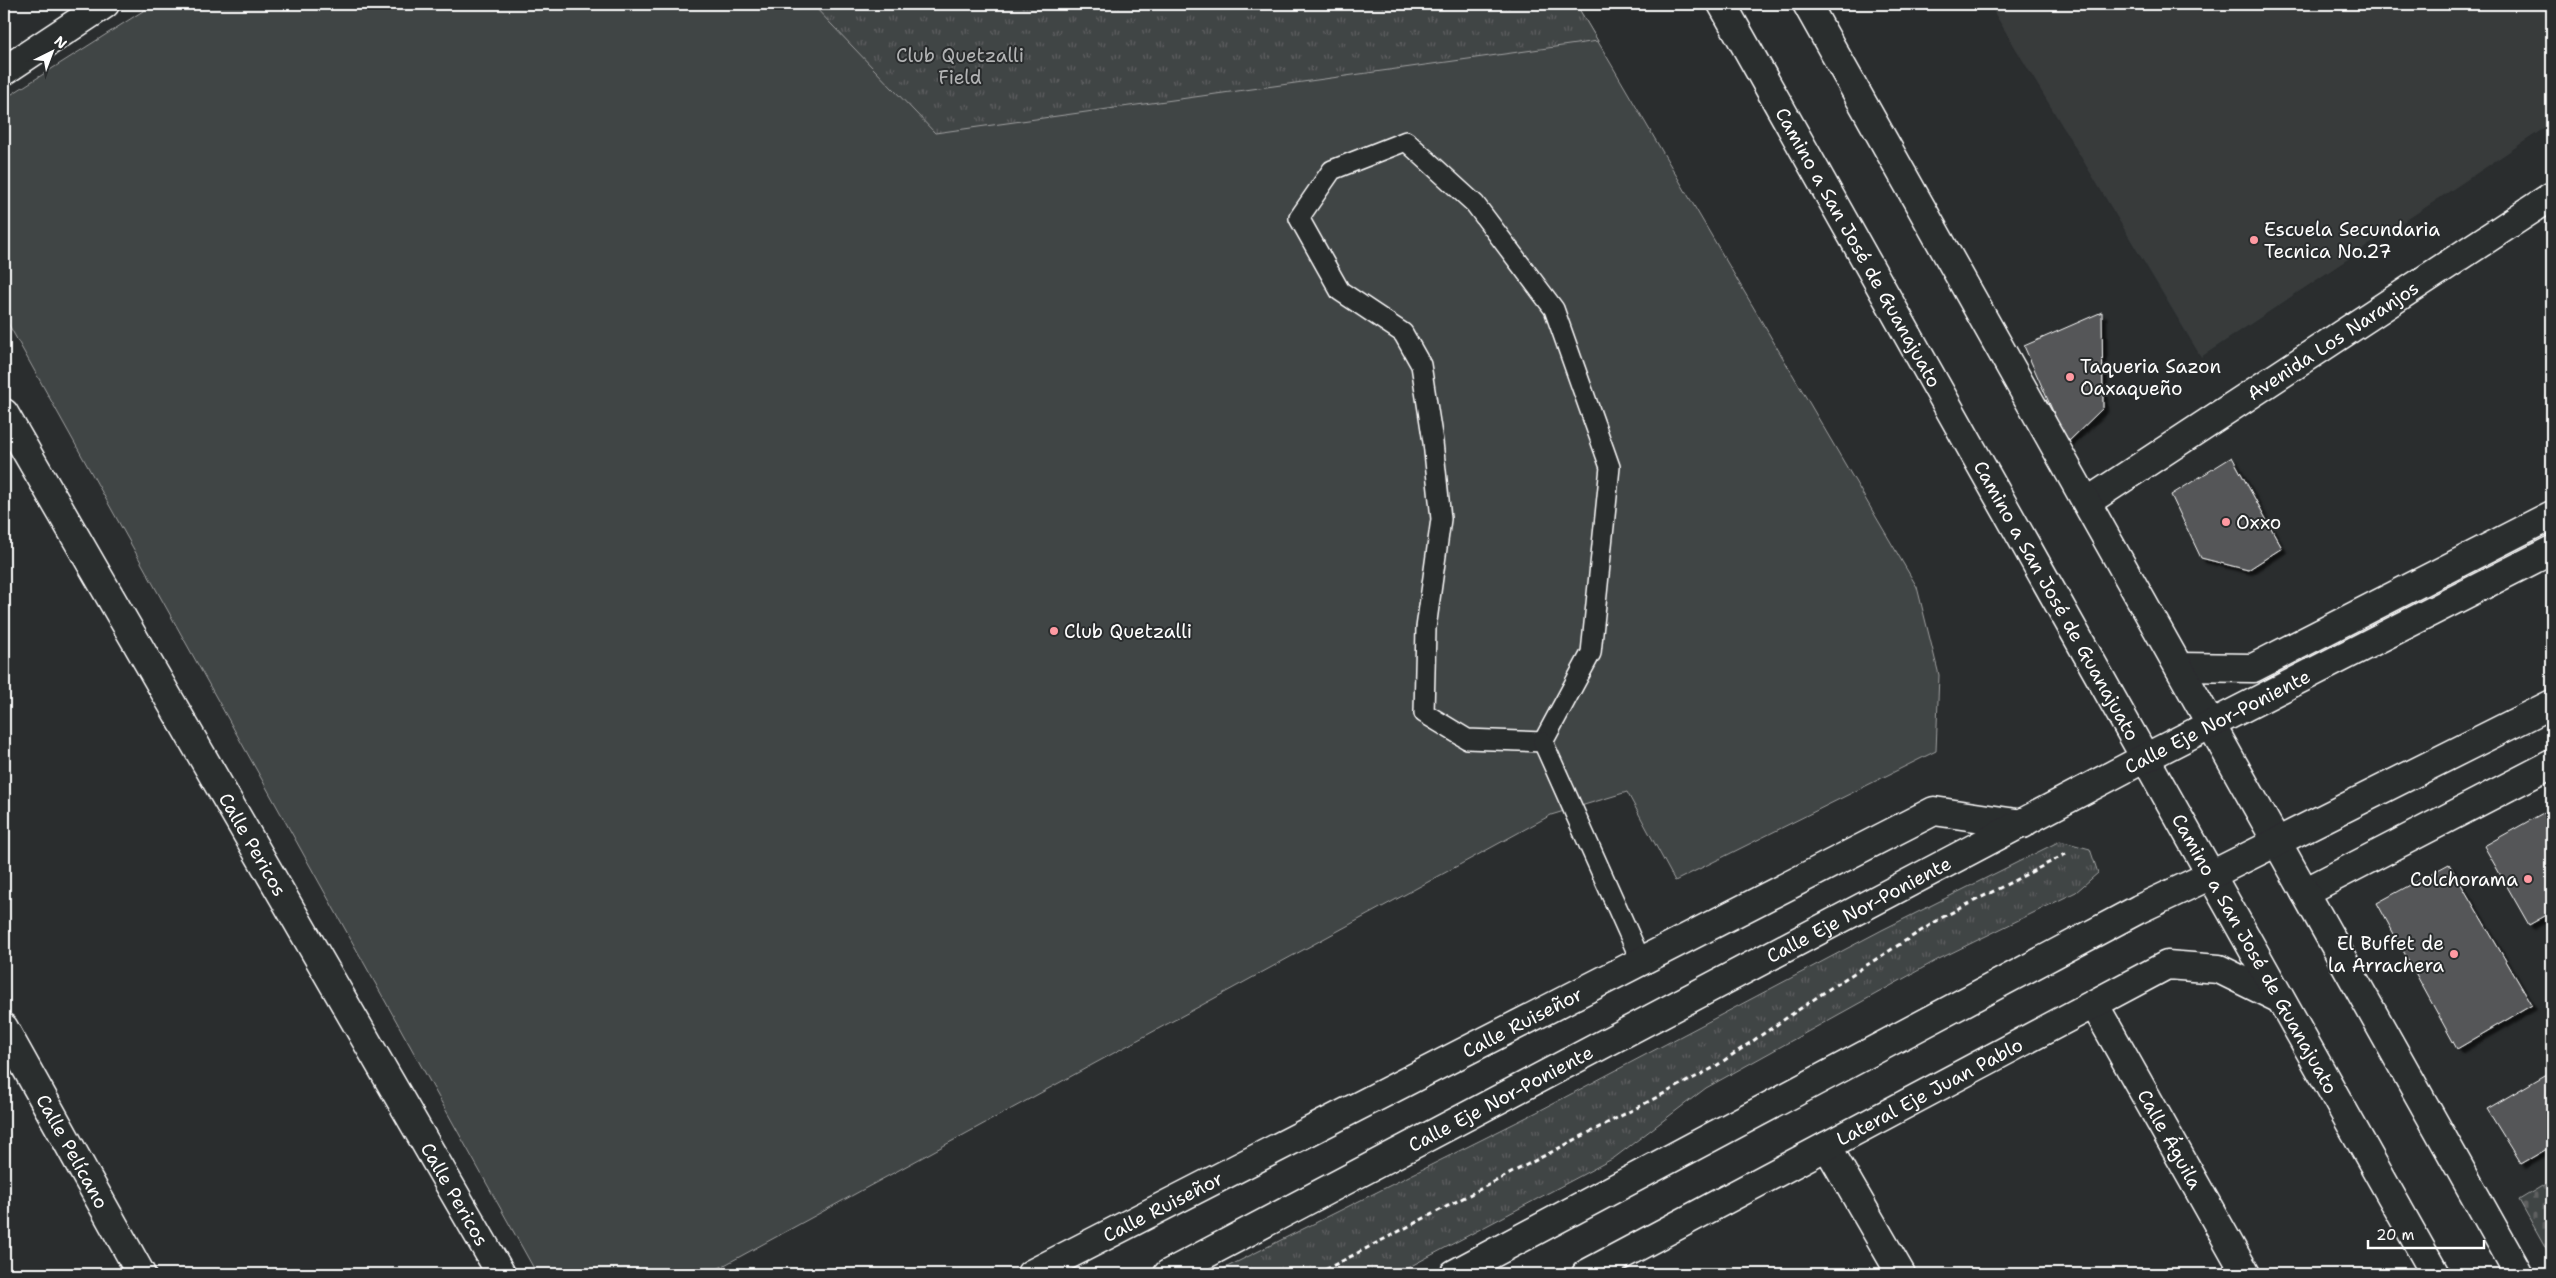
<svg xmlns="http://www.w3.org/2000/svg" width="2556" height="1278" viewBox="0 0 2556 1278" font-family="'Shantell Sans',sans-serif">
  <style>
    .built { fill: #373a3b }
    .grass { fill: #414445; stroke: #a0a2a2 }
    .cemetery { fill: url(#cemetery-stones); stroke: #a0a2a2 }
    .park { fill: url(#park-tufts); stroke: #a0a2a2 }
    .building { fill: #555758; stroke: #fff; filter: url(#shadow) }
    .lines { fill: none; stroke-linecap: round; stroke-linejoin: round }
    .service-casing { stroke: #fff; stroke-width: 22 }
    .minor-casing { stroke: #fff; stroke-width: 31 }
    .tertiary-casing { stroke: #fff; stroke-width: 31 }
    .secondary-casing { stroke: #fff; stroke-width: 31 }
    .primary-casing { stroke: #fff; stroke-width: 31 }
    .path { stroke: #fff; stroke-width: 3; stroke-dasharray: 5 4; stroke-linecap: butt }
    .service { stroke: #2a2d2e; stroke-width: 19 }
    .minor { stroke: #2a2d2e; stroke-width: 28 }
    .tertiary { stroke: #2a2d2e; stroke-width: 28 }
    .secondary { stroke: #2a2d2e; stroke-width: 28 }
    .primary { stroke: #2a2d2e; stroke-width: 28 }
    .poi-dot { fill: #ff9aa2; stroke: #2a2d2e; stroke-width: 2 }
    .labels { text-anchor: middle; stroke-width: 4; stroke-linejoin: round; paint-order: stroke }
    .park-label { font-size: 19px; fill: #b3b4b5; stroke: #2a2d2e }
    .poi-label { font-size: 19px; fill: #fff; stroke: #2a2d2e; text-anchor: start }
    .street-label { font-size: 19px; fill: #fff; stroke: #2a2d2e }
  </style>
  <defs>
    <pattern id="cemetery-stones" width="16" height="16" patternUnits="userSpaceOnUse" patternTransform="scale(1.25)"><rect width="16" height="16" fill="#414445"/><path d="M2 7V4a2 2 0 0 1 4 0v3zM10 15v-3a2 2 0 0 1 4 0v3z" fill="#5e6061"/></pattern>
    <pattern id="park-tufts" width="24" height="20" patternUnits="userSpaceOnUse" patternTransform="scale(1.25)"><rect width="24" height="20" fill="#414445"/><path d="M3 7l-1-3M5 7V3M7 7l1-3M15 17l-1-3M17 17v-4M19 17l1-3" fill="none" stroke="#5e6061"/></pattern>
    <filter id="shadow"><feDropShadow dx="4.5" dy="4.5" stdDeviation="1" flood-color="#0009"/></filter>
  </defs>
  <rect width="100%" height="100%" fill="#2a2d2e"/>
  <filter id="ink" filterUnits="userSpaceOnUse"><feTurbulence type="fractalNoise" baseFrequency=".02" numOctaves="2"/><feDisplacementMap in="SourceGraphic" scale="10" xChannelSelector="R" yChannelSelector="G"/><feConvolveMatrix kernelMatrix="1 2 1 2 8 2 1 2 1" color-interpolation-filters="sRGB"/></filter>
  <g filter="url(#ink)">
    <!-- built -->
    <path class="built" d="M1989,4H2552V123L2201,357Z"/>
    <!-- grass -->
    <path class="grass" d="M154,4H1576L1917,587L1939,675L1936,751L1675,881L1627,792L1551,815L708,1274H537L4,316V99Z"/>
    <!-- cemetery -->
    <path class="cemetery" d="M2552,1180V1259L2519,1200Z"/>
    <!-- park -->
    <g class="park">
      <path d="M812,4H1576L1598,41L935,133Z"/>
      <path d="M2060,841L2090,849L2098,873L2076,892L1939,959L1706,1088L1614,1158L1396,1274H1213L1537,1112L1882,930Z"/>
    </g>
    <!-- building -->
    <g class="building">
      <path d="M2102,312L2103,408L2067,443L2024,346Z"/>
      <path d="M2232,457L2282,548L2248,570L2201,558L2171,495Z"/>
      <path d="M2552,808V912L2529,925L2484,846Z"/>
      <path d="M2449,864L2532,1005L2457,1049L2377,903Z"/>
      <path d="M2552,1071V1146L2521,1164L2487,1109Z"/>
    </g>
    <g class="lines">
      <!-- service casing -->
      <g class="service-casing">
        <g id="service">
          <path d="M1406,141L1475,204L1554,309L1610,467L1591,653L1543,742L1467,739L1424,713L1426,628L1441,519L1433,442L1421,365L1403,333L1340,291L1299,218L1332,170Z"/>
          <path d="M1543,742L1641,961"/>
        </g>
      </g>
      <!-- minor casing -->
      <g class="minor-casing">
        <g id="minor">
          <path id="s1" d="M4,413L501,1274"/>
          <path id="s2" d="M2087,502L2552,196"/>
          <path id="s3" d="M2094,1004L2246,1274"/>
          <path id="s4" d="M4,1028L141,1274"/>
          <path d="M1827,1146L1901,1274"/>
        </g>
      </g>
      <!-- tertiary casing -->
      <g class="tertiary-casing">
        <g id="tertiary">
          <path d="M2179,667L2253,668L2552,515"/>
          <path d="M2305,892L2552,764"/>
          <path id="s5" d="M1031,1274L1934,811L2023,824"/>
          <path id="s6" d="M1586,1274L2167,965L2219,969L2280,999"/>
        </g>
      </g>
      <!-- secondary casing -->
      <g class="secondary-casing">
        <path id="secondary" d="M4,71L105,4"/>
      </g>
      <!-- primary casing -->
      <g class="primary-casing">
        <g id="primary">
          <path id="s7" d="M1722,4L2435,1274"/>
          <path d="M1807,4L2519,1274"/>
          <path id="s8" d="M1168,1274L2145,758L2552,550"/>
          <path d="M1454,1274L2139,909L2211,875L2552,704"/>
        </g>
      </g>
      <!-- path -->
      <path class="path" d="M1317,1274L1713,1068L1832,987L1943,917L2068,853"/>
      <!-- service -->
      <use href="#service" class="service"/>
      <!-- minor -->
      <use href="#minor" class="minor"/>
      <!-- tertiary -->
      <use href="#tertiary" class="tertiary"/>
      <!-- secondary -->
      <use href="#secondary" class="secondary"/>
      <!-- primary -->
      <use href="#primary" class="primary"/>
    </g>
  </g>
  <!-- markers -->
  <g class="poi-dot">
    <circle cx="2254" cy="240" r="5"/>
    <circle cx="2070" cy="377" r="5"/>
    <circle cx="2226" cy="522" r="5"/>
    <circle cx="1054" cy="631" r="5"/>
    <circle cx="2528" cy="879" r="5"/>
    <circle cx="2454" cy="954" r="5"/>
  </g>
  <g class="labels">
    <!-- park labels -->
    <g class="park-label">
      <text x="960" y="62">Club Quetzalli<tspan x="960" dy="22">Field</tspan></text>
    </g>
    <!-- poi labels -->
    <g class="poi-label">
      <text x="2264" y="236">Escuela Secundaria<tspan x="2264" dy="22">Tecnica No.27</tspan></text>
      <text x="2080" y="373">Taqueria Sazon<tspan x="2080" dy="22">Oaxaqueño</tspan></text>
      <text x="2236" y="529">Oxxo</text>
      <text x="1064" y="638">Club Quetzalli</text>
      <text x="2518" y="886" text-anchor="end">Colchorama</text>
      <text x="2444" y="950" text-anchor="end">El Buffet de<tspan x="2444" dy="22">la Arrachera</tspan></text>
    </g>
    <!-- street labels -->
    <g class="street-label">
      <text dy="7" stroke="none"><textPath href="#s7" startOffset="279">Camino a San José de Guanajuato</textPath></text>
      <text dy="7" stroke="none"><textPath href="#s2" startOffset="294">Avenida Los Naranjos</textPath></text>
      <text dy="7" stroke="none"><textPath href="#s7" startOffset="684">Camino a San José de Guanajuato</textPath></text>
      <text dy="7" stroke="none"><textPath href="#s8" startOffset="1186">Calle Eje Nor-Poniente</textPath></text>
      <text dy="7" stroke="none"><textPath href="#s1" startOffset="498">Calle Pericos</textPath></text>
      <text dy="7" stroke="none"><textPath href="#s8" startOffset="781">Calle Eje Nor-Poniente</textPath></text>
      <text dy="7" stroke="none"><textPath href="#s7" startOffset="1089">Camino a San José de Guanajuato</textPath></text>
      <text dy="7" stroke="none"><textPath href="#s5" startOffset="552">Calle Ruiseñor</textPath></text>
      <text dy="7" stroke="none"><textPath href="#s6" startOffset="389">Lateral Eje Juan Pablo</textPath></text>
      <text dy="7" stroke="none"><textPath href="#s8" startOffset="376">Calle Eje Nor-Poniente</textPath></text>
      <text dy="7" stroke="none"><textPath href="#s3" startOffset="155">Calle Águila</textPath></text>
      <text dy="7" stroke="none"><textPath href="#s4" startOffset="141">Calle Pelícano</textPath></text>
      <text dy="7" stroke="none"><textPath href="#s1" startOffset="902">Calle Pericos</textPath></text>
      <text dy="7" stroke="none"><textPath href="#s5" startOffset="148">Calle Ruiseñor</textPath></text>
    </g>
  </g>
  <!-- margin -->
  <rect width="2556" height="1278" fill="none" stroke="#2a2d2e" stroke-width="20"/>
  <rect x="10" y="10" width="2536" height="1258" fill="none" stroke="#fff" stroke-width="2" filter="url(#ink)"/>
  <!-- north arrow -->
  <g transform="translate(52 52) rotate(42)" stroke="#2a2d2e" stroke-width="4" paint-order="stroke">
  <path d="M0-4L9 19L0 12L-9 19Z" fill="#ffffff"/>
  <text y="-8" font-size="14" font-weight="bold" text-anchor="middle" fill="#ffffff">N</text>
  </g>
  <!-- scale -->
  <path d="M2368 1240v8h116v-8" fill="none" stroke="#ffffff" stroke-width="2.5"/>
  <text x="2376" y="1240" font-size="15" fill="#ffffff" stroke="#2a2d2e" stroke-width="4" paint-order="stroke">20 m</text>
</svg>
